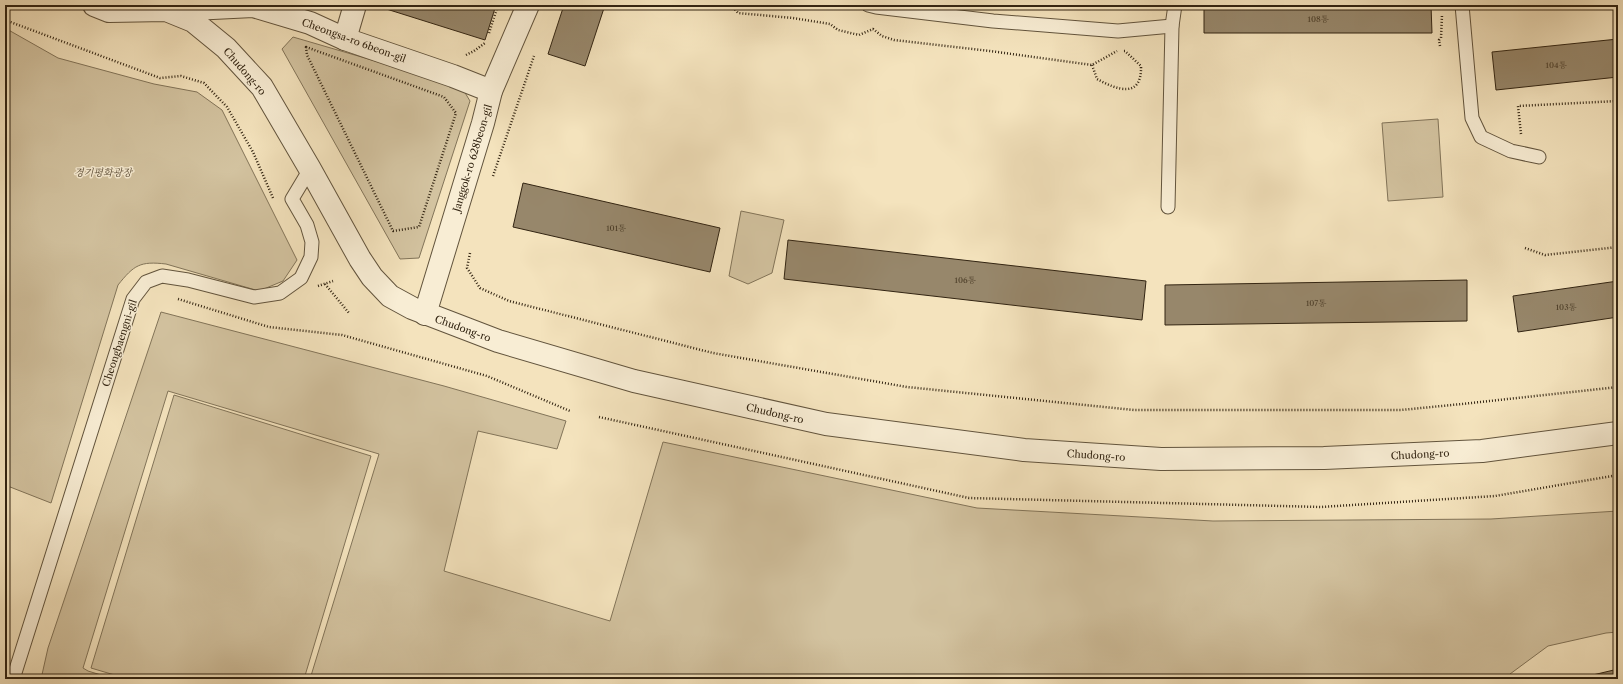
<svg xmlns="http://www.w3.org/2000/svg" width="1623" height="684" viewBox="0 0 1623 684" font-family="'Libre Caslon Text','Noto Serif KR',serif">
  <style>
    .green { fill: #d3c3a0; stroke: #827459 }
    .building { fill: #97876b; stroke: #322412 }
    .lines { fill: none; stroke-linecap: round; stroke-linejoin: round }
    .service-casing { stroke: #62543d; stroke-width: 15 }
    .minor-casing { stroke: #62543d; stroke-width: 24 }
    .path { stroke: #322412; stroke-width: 2.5; stroke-dasharray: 1 2; stroke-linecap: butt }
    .service { stroke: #f8edd4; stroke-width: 13 }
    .minor { stroke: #f8edd4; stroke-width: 22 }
    .labels { text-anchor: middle; stroke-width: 3; stroke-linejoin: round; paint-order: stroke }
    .number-label { font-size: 8px; fill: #4b3d28 }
    .street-label { font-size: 10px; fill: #322412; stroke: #f8edd4 }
    .park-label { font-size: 10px; font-style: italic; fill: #5a4c36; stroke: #f8edd4 }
  </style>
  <rect width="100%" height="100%" fill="#f4e3bd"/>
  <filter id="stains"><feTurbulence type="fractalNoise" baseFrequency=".005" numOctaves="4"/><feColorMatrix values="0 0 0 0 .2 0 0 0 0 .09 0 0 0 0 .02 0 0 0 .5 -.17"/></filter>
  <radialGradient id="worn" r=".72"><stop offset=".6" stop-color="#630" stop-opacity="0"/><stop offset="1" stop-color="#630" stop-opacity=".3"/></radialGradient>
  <!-- green -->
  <g class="green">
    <path d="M5,28L58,58L154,84L197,92L222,110L297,260L283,281L259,291L166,264C140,261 134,265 118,285L51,503L5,485Z"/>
    <path d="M293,37L461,86L470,101L419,258L400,259L282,49Z"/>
    <path d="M1438,119L1443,197L1388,201L1382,123Z"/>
    <path d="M741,211L784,220L772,273L748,284L729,276Z"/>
    <path d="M161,312L444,386L566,421L557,449L478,431L444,571L610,621L663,442L977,508L1213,521L1491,519L1618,511V632L1606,633L1548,646L1510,674L1509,679H310L379,454L168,391L83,668L88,671L114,679H41L48,648Z"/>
    <path d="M174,395L371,456L304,679H128L91,668Z"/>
  </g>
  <!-- building -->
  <g class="building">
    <path d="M380,5H496L485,40L380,7Z"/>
    <path d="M564,5H605L585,66L548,54Z"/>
    <path d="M697,5H712V8Z"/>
    <path d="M1204,5H1431L1432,33H1204Z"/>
    <path d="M1618,39V77L1496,90L1492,52Z"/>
    <path d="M523,183L720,228L710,272L513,227Z"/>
    <path d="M788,240L1146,281L1142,320L784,279Z"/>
    <path d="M1467,280V321L1165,325V285Z"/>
    <path d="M1618,281V317L1518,332L1513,296Z"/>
    <path d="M5,501L8,502L5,515Z"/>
    <path d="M1618,669V679H1576Z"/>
  </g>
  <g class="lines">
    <!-- service casing -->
    <g class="service-casing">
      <g id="service">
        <path d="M868,5L876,7L993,21L1118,31L1172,26"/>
        <path d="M1462,5L1472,118L1481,137L1511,151L1539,157"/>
        <path d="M1168,207L1172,26L1175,5"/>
        <path d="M13,679L133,299L146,282L162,276L188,280L254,297L280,293L301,278L311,257L312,242L307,225L292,199L310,169"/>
      </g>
    </g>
    <!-- minor casing -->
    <g class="minor-casing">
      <g id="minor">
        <path d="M94,5L109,11L166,10L193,21L226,48L262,87L310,169L360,259L372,277L390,296L412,308L498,341L634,381L826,424L1024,450L1161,459L1324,458L1482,451L1618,433"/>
        <path d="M172,10L253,6L310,23L345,39L453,76L491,91"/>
        <path d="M345,39L355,5"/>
        <path d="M425,314L483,123L491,91L528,5"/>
      </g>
    </g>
    <!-- path -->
    <g class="path">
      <path d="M731,5L738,13L793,18L830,24L838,30L859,35L873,29L882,36L894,40L990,51L1092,65L1117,51"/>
      <path d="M5,20L160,78L181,76L204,83L227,107L253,152L273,198"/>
      <path d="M489,33L498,5"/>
      <path d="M1440,46L1439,40L1441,38L1442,15"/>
      <path d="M306,47L444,97L456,113L419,227L393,231L307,55Z"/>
      <path d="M466,55L474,51L485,43"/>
      <path d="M1092,65L1097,79C1117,90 1142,99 1141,66L1125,51H1122"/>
      <path d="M1521,134L1518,106L1618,101"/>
      <path d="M493,176L534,56"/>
      <path d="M1525,248L1545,255L1618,247"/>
      <path d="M470,253L467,268L480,288L509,301L713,353L907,387L1134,410H1401L1462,404L1618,387"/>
      <path d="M325,284L349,313"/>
      <path d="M318,286L333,281"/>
      <path d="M178,299L269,327L342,335L487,376L570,411"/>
      <path d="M599,417L969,498L1321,507L1495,496L1618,475"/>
    </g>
    <!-- service -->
    <use href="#service" class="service"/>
    <!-- minor -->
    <use href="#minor" class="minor"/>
  </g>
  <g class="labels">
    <!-- number labels -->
    <g class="number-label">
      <text x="1318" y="22">108동</text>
      <text x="1556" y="68">104동</text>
      <text x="616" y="231">101동</text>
      <text x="965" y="283">106동</text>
      <text x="1316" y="306">107동</text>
      <text x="1566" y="310">103동</text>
    </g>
    <!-- street labels -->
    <g class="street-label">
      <text transform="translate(354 40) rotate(20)" y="4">Cheongsa-ro 6beon-gil</text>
      <text transform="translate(245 71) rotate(49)" y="4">Chudong-ro</text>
      <text transform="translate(472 158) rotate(-73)" y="4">Janggok-ro 628beon-gil</text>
      <text transform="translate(463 328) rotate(20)" y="4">Chudong-ro</text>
      <text transform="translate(119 343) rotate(-72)" y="4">Cheongbaengni-gil</text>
      <text transform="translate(775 413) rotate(13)" y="4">Chudong-ro</text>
      <text transform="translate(1420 454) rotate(-3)" y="4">Chudong-ro</text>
      <text transform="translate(1096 455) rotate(4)" y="4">Chudong-ro</text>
    </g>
    <!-- park labels -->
    <g class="park-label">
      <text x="103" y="176">경기평화광장</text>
    </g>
  </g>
  <!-- margin -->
  <rect width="1623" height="684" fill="none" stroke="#f4e3bd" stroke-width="20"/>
  <rect x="6" y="6" width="1611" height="672" fill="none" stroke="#322412" stroke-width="2"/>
  <rect x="10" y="10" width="1603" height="664" fill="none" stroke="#322412"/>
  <rect width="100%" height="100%" filter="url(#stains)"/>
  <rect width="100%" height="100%" fill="url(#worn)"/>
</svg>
